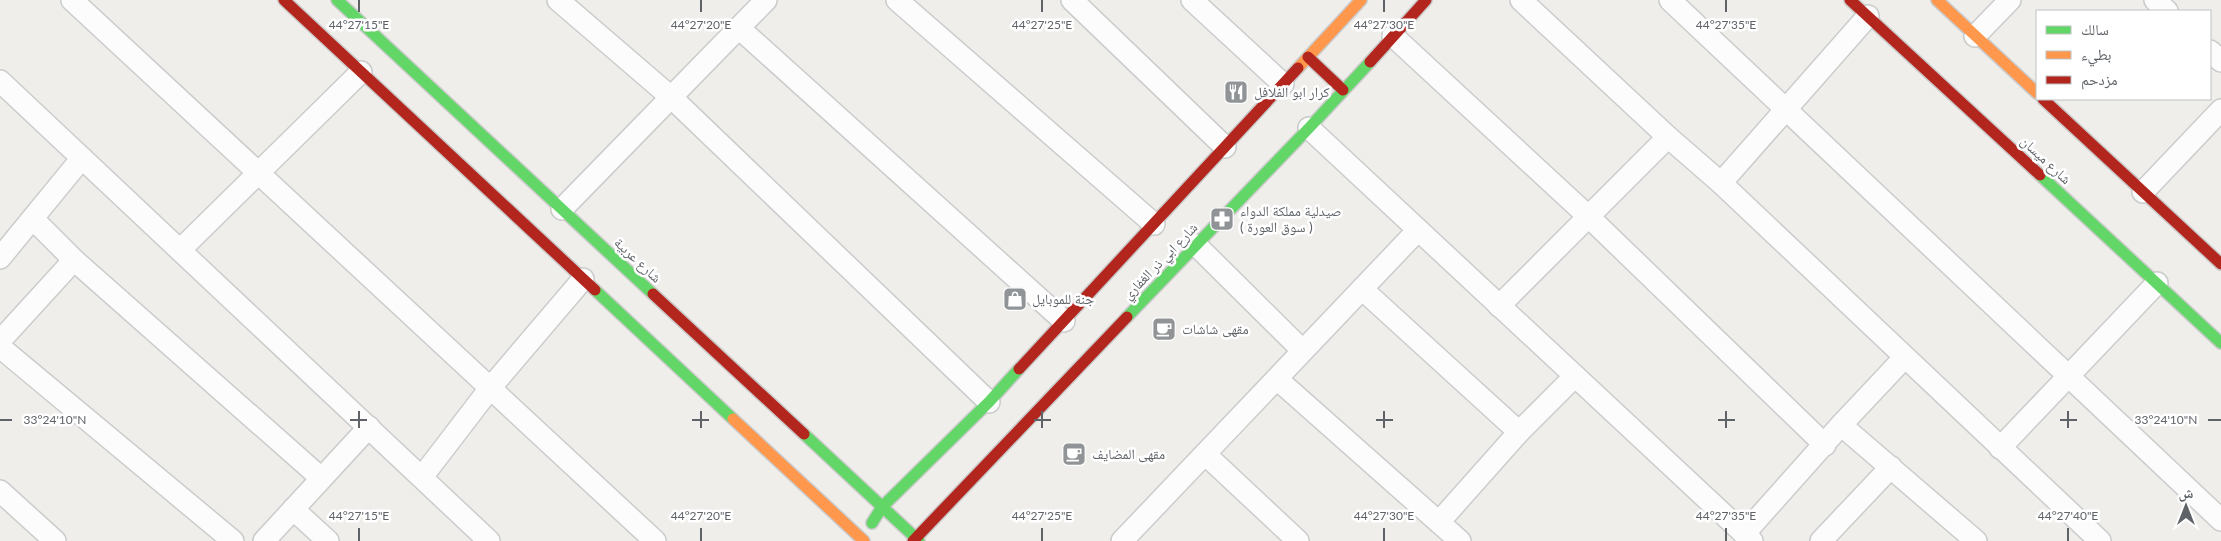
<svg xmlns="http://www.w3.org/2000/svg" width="2221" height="541" viewBox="0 0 2221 541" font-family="Lato,'Noto Naskh Arabic',sans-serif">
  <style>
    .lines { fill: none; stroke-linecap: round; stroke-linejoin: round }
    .street-casing { stroke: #cbcccc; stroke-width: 24 }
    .fast-casing { stroke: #cacacb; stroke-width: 14 }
    .slow-casing { stroke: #cacacb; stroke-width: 14 }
    .jam-casing { stroke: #cacacb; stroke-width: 14 }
    .street { stroke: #fdfcfc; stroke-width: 21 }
    .fast { stroke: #63d668; stroke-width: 11 }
    .slow { stroke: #ff974d; stroke-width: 11 }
    .jam { stroke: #b3261e; stroke-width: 11 }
    .ticks { fill: none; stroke: #5f6368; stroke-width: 2 }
    .labels { text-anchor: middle; stroke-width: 5; stroke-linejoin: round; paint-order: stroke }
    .poi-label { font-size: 14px; fill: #5f6368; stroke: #fff; text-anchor: start }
    .street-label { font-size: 14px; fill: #5f6368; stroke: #fff }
    .ticks-label { font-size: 12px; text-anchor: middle; fill: #5f6368; stroke: #fff; stroke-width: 5; stroke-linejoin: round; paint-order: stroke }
  </style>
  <rect width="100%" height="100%" fill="#efeeea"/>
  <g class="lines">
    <!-- street casing -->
    <g class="street-casing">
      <g id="street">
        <path d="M72,0L655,541"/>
        <path d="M558,0L672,98L989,402"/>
        <path d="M897,0L1154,224"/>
        <path d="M1072,0L1225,147"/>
        <path d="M1192,0L1283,84"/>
        <path d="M1521,0L1668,137L1721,183L2100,541"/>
        <path d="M1670,0L2221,520"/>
        <path d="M2155,0L2167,11"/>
        <path d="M739,28L1064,321"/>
        <path d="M1393,36L1590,218L1825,445"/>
        <path d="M1975,36L2010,0"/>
        <path d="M2210,51L2221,61"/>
        <path d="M0,81L489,541"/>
        <path d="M1309,128L1752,541"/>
        <path d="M1721,183L1868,16"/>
        <path d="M2143,192L2221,110"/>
        <path d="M562,209L766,0"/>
        <path d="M33,219L74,260L321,478"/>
        <path d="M1196,245L1302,350"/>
        <path d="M180,250L361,72"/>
        <path d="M0,258L82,158"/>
        <path d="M1362,289L1519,432"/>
        <path d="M1499,306L1668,137"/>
        <path d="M0,341L74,260"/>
        <path d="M0,347L233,541"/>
        <path d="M1277,379L1460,541"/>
        <path d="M1841,425L1976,541"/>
        <path d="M2000,448L2157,283"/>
        <path d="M1205,454L1298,541"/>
        <path d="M422,477L491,387L583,279"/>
        <path d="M0,491L55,541"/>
        <path d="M293,509L328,541"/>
        <path d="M1439,522L1519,432L1575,376"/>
        <path d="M1744,534L1841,425L1904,358"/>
        <path d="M264,541L369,427"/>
        <path d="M1122,541L1418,230"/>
        <path d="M1821,541L1891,467"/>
      </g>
    </g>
    <!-- fast casing -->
    <g class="fast-casing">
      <g id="fast">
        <path d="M337,0L653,294"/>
        <path d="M2040,175L2221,343"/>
        <path d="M595,290L733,419"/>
        <path d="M1127,317L1309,128L1370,62"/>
        <path d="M804,434L919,541"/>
        <path d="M872,523L882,507L989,402L1019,369"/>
      </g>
    </g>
    <!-- slow casing -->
    <g class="slow-casing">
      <g id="slow">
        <path d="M1937,0L2037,93"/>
        <path d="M1298,68L1361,0"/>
        <path d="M733,419L864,541"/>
      </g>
    </g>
    <!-- jam casing -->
    <g class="jam-casing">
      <g id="jam">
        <path d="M284,0L595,290"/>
        <path d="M1850,0L2040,175"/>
        <path d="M1308,57L1343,90"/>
        <path d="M1370,62L1426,0"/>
        <path d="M2043,99L2221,264"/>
        <path d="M653,294L804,434"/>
        <path d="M1019,369L1298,68"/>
        <path d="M913,541L1127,317"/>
      </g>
    </g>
    <!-- street -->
    <use href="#street" class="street"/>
    <!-- fast -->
    <use href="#fast" class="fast"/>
    <!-- slow -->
    <use href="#slow" class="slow"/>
    <!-- jam -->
    <use href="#jam" class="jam"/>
  </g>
  <!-- ticks -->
  <path class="ticks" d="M359,0V12M701,0V12M1042,0V12M1384,0V12M1726,0V12M359,411V428M701,411V428M1042,411V428M1384,411V428M1726,411V428M2068,411V428M0,420H12M350,420H367M692,420H709M1034,420H1051M1376,420H1393M1718,420H1735M2060,420H2077M2208,420H2221M359,528V541M701,528V541M1042,528V541M1384,528V541M1726,528V541M2068,528V541"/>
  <!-- icons -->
  <defs>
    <g id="restaurant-square" transform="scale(1.25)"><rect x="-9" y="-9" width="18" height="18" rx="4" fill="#919496" stroke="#fff"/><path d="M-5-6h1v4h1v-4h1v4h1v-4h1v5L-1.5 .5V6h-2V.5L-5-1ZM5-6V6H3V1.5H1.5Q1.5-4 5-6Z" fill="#fff"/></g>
    <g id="pharmacy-square" transform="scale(1.25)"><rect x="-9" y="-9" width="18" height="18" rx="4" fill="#919496" stroke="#fff"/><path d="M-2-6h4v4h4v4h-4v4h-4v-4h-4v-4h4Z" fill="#fff"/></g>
    <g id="shop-square" transform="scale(1.25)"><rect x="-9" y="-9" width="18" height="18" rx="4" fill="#919496" stroke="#fff"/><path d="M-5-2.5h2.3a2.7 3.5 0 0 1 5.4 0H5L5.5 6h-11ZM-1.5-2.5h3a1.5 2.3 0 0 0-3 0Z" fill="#fff"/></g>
    <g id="cafe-square" transform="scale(1.25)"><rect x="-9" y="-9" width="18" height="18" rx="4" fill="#919496" stroke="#fff"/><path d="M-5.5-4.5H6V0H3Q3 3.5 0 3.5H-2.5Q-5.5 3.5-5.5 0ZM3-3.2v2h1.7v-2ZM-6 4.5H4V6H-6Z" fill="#fff"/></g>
  </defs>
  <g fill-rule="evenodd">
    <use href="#restaurant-square" x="1236" y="92"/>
    <use href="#pharmacy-square" x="1222" y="219"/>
    <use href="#shop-square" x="1015" y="299"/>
    <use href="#cafe-square" x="1164" y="329"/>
    <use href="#cafe-square" x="1074" y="454"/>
  </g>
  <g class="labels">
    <!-- poi labels -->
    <g class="poi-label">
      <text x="1254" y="97">كرار ابو الفلافل</text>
      <text x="1240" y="216">صيدلية مملكة الدواء<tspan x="1240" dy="16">( سوق العورة )</tspan></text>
      <text x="1032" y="304">جنة للموبايل</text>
      <text x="1182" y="334">مقهى شاشات</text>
      <text x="1092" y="459">مقهى المضايف</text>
    </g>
    <!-- street labels -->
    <g class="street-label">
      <text transform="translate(2046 160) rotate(43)" y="5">شارع ميسان</text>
      <text transform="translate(638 260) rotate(43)" y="5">شارع عربية</text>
      <text transform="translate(1160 261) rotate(-46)" y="5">شارع ابي ذر الغفاري</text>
    </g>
  </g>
  <g class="ticks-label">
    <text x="359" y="29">44°27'15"E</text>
    <text x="701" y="29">44°27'20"E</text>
    <text x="1042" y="29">44°27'25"E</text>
    <text x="1384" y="29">44°27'30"E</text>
    <text x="1726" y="29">44°27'35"E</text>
    <text x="55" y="424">33°24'10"N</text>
    <text x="2166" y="424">33°24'10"N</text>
    <text x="359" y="520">44°27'15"E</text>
    <text x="701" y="520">44°27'20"E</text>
    <text x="1042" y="520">44°27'25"E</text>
    <text x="1384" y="520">44°27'30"E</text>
    <text x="1726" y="520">44°27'35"E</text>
    <text x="2068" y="520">44°27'40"E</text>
  </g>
  <!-- legend -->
  <rect x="2036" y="10" width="175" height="90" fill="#ffffff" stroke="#bfc1c3"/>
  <rect x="2046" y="26" width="25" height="8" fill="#63d668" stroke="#bfc1c3"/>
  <text x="2081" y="35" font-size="15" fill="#5f6368">سالك</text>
  <rect x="2046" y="51" width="25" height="8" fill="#ff974d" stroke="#bfc1c3"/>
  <text x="2081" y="60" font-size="15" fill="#5f6368">بطيء</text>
  <rect x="2046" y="76" width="25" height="8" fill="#b3261e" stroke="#bfc1c3"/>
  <text x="2081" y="85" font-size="15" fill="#5f6368">مزدحم</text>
  <!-- north arrow -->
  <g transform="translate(2186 506)" stroke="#ffffff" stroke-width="4" paint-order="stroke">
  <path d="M0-4L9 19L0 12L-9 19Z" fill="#5f6368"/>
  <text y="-8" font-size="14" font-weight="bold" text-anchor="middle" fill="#5f6368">ش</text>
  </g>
</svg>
